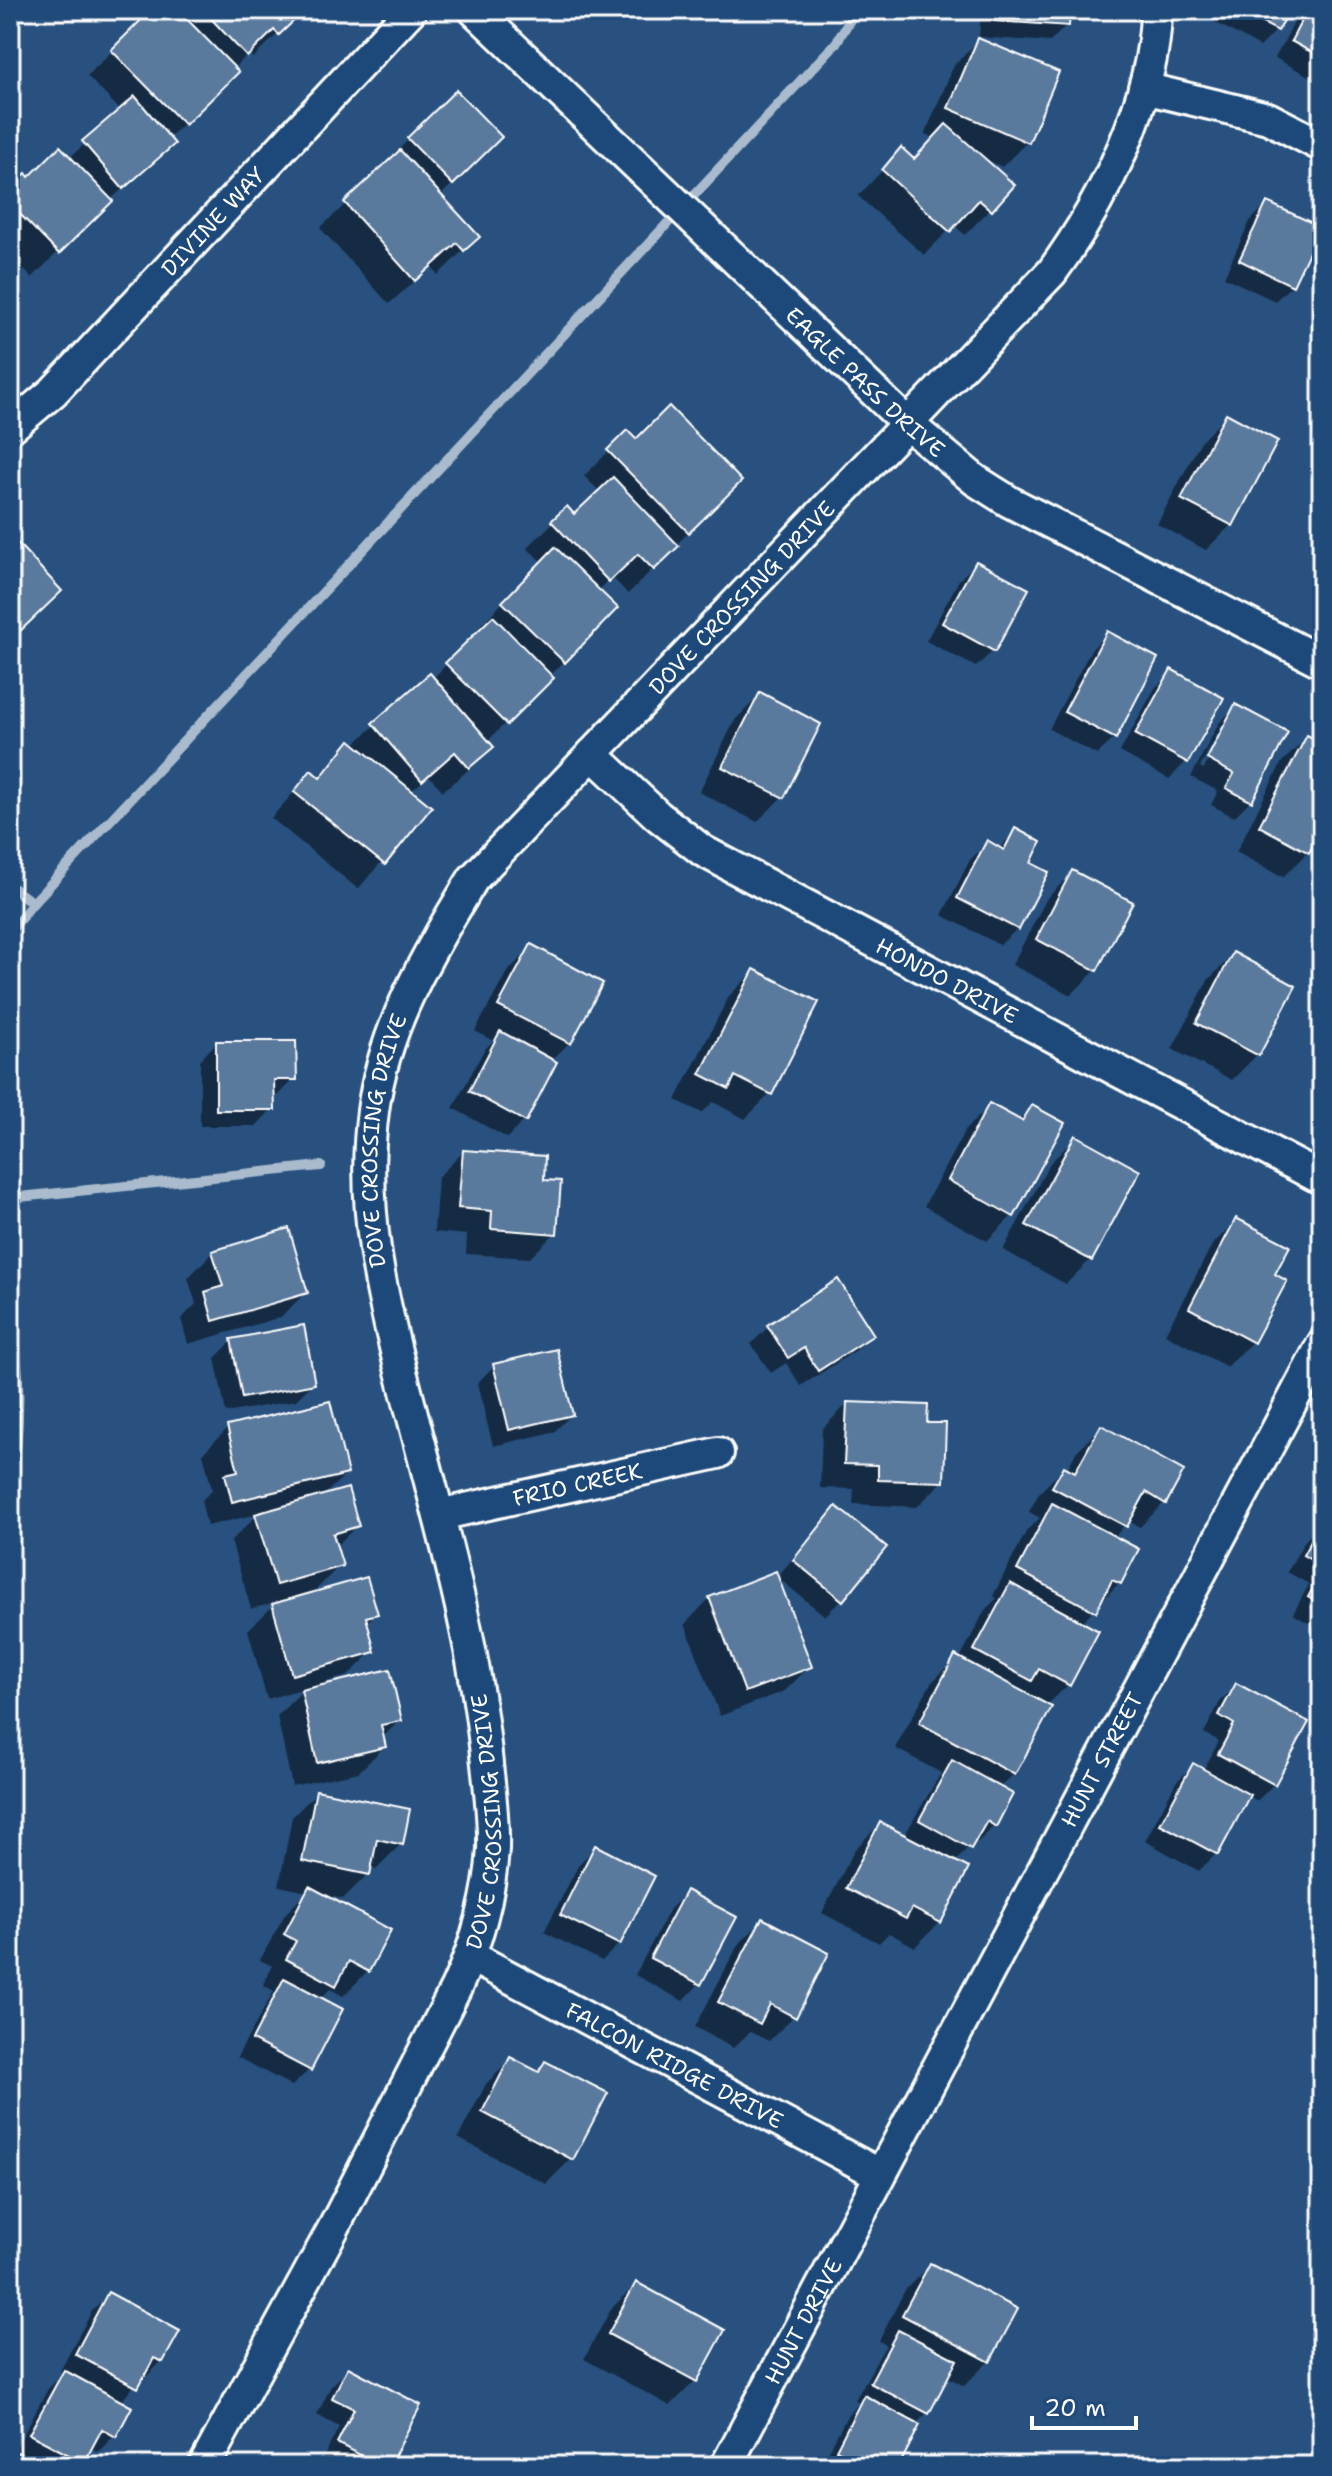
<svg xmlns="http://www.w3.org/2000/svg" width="1332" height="2476" viewBox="0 0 1332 2476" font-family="'Shantell Sans',sans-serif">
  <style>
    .shadow { fill: #0007; fill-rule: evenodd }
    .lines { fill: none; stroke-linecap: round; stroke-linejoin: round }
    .stream { stroke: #aabbcd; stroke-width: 10 }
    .building { fill: #5a7a9d; stroke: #fff; stroke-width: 2 }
    .street-casing { stroke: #fff; stroke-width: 36 }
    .street { stroke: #1f4a7a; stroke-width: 30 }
    .labels { text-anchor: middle; stroke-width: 8; stroke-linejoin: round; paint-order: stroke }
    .street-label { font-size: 22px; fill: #fff; stroke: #1f4a7a }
  </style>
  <rect width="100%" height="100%" fill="#28517f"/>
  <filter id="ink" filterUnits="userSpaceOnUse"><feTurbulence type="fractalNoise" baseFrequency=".0125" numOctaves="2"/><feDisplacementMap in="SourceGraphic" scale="16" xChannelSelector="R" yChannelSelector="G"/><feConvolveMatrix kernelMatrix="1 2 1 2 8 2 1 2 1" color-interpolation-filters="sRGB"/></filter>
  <g filter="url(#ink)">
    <!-- shadow -->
    <g class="shadow">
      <path d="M154,10H175L183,18L190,10L300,12L253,58L248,54L233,69L236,72L168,139L173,144L110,200L32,278L10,255V191L69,158L121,111L87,76Z"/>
      <path d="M981,10H1068L1067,25L1050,42L979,37Z"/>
      <path d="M1216,10H1288L1277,30L1260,47L1211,20Z"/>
      <path d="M1301,10H1322V83L1275,58Z"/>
      <path d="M979,40L1027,142L1002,167L983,158L1012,186L965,235L954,225L924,255L858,196L902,150L913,160L934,138L925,134L954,65Z"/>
      <path d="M456,92L500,137L440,196L477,237L438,275L431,266L389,304L320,228L394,159L392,156Z"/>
      <path d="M1267,204L1292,285L1275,301L1224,277L1250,221Z"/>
      <path d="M1226,416L1275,442L1231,525L1206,550L1157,524L1201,441Z"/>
      <path d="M627,433L636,442L739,481L628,594L612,577L598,591L615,608L487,742L491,747L466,772L443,791L429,776L410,792L429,807L358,889L271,818L311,773L317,778L350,743L353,745L430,676L432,679L481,630L478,628L542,562L527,548L567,509L574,517L600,492L584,476Z"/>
      <path d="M976,563L993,651L976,667L926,641L959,580Z"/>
      <path d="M1107,633L1156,659L1114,738L1097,755L1049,729L1091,650Z"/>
      <path d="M1172,671L1186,762L1169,779L1120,752L1155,688Z"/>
      <path d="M760,695L782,797L757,822L699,792L735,720Z"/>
      <path d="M1235,707L1251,800L1234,817L1211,805L1218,791L1191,777L1219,723ZM1223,724H1227L1204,769L1200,767Z"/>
      <path d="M1307,738L1322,745V824L1308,852L1283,877L1236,852L1282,762Z"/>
      <path d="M1016,831L1028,863L1017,929L1000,945L942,915L970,860L987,843L998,849Z"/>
      <path d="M1072,873L1096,970L1071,995L1012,965L1047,898Z"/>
      <path d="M532,947L600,984L569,1043L551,1061L555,1063L524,1121L507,1138L453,1108L484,1050L493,1041L475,1031L507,972Z"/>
      <path d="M1233,955L1293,987L1257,1055L1232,1080L1172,1049L1208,980Z"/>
      <path d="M754,971L770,1094L745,1119L713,1102L702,1113L676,1100L729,996Z"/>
      <path d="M216,1043L294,1079L278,1096H272V1109L256,1126H200V1060Z"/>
      <path d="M990,1105L1018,1121L1032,1107L1012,1216L987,1241L924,1206L965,1130Z"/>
      <path d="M1075,1138L1091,1259L1066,1284L1003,1250L1050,1163Z"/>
      <path d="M463,1152L541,1182L555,1233L530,1258L466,1254L467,1235L434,1232L438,1177Z"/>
      <path d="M1237,1220L1272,1275L1252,1342L1227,1367L1165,1334L1212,1245Z"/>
      <path d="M213,1252L306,1292L281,1317L188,1344L181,1319L196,1304L188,1278Z"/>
      <path d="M837,1282L872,1335L855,1351L801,1386L786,1363L771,1373L751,1344L768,1327Z"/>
      <path d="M232,1341L313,1383L296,1400L226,1413L215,1358Z"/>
      <path d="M494,1366L571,1415L554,1432L493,1446L477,1383Z"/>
      <path d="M847,1404L925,1425L942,1482L917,1507L853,1504L854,1489L820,1488L822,1429Z"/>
      <path d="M1101,1427L1165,1502L1140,1527L1128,1521L1114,1538L1119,1583L1081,1623L1068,1685L1046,1706L1014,1774L999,1788L994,1826L978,1842L974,1840L955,1863L940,1922L915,1947L889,1933L879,1943L822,1913L855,1849L880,1824L904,1836L941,1773L895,1748L931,1683L956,1658L959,1660L985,1610L997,1598L993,1596L1027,1530L1040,1518L1029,1512L1039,1493L1064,1468L1067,1470L1076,1452Z"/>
      <path d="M228,1428L346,1474L322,1497L357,1526L335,1547L340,1565L311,1595L376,1613L366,1624L373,1651L348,1676L325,1682L400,1720L382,1738L384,1747L359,1772L292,1786L277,1716L305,1688L267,1699L248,1630L277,1602L251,1609L231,1541L258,1514L207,1526L201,1501L212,1490L203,1453Z"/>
      <path d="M836,1508L842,1599L825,1616L777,1577Z"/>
      <path d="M1322,1522V1631L1293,1614L1309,1584L1287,1572L1304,1542Z"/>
      <path d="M710,1598L810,1666L785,1691L720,1716L685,1624Z"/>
      <path d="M1237,1685L1274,1784L1257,1801L1247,1795L1216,1854L1199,1871L1145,1841L1176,1782L1193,1766L1203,1771L1219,1741L1204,1733L1220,1702Z"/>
      <path d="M317,1792L401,1844L376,1869L369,1867L368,1874L343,1899L324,1895L368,1971L343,1996L330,1989L320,1999L309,2070L292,2086L237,2057L274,1991L263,1985L272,1966L260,1960L285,1914L307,1892L279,1886L292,1817Z"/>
      <path d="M595,1848L653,1877L619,1944L602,1961L544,1932L579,1864Z"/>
      <path d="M687,1892L699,1984L683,2001L635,1975L670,1909Z"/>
      <path d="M763,1920L794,2016L769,2041L750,2032L733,2048L695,2027L738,1945Z"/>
      <path d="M511,2059L536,2072L546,2063L571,2159L546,2184L458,2138L486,2084Z"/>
      <path d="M930,2265L989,2361L964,2386L946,2376L928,2412L915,2425L896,2466H821L848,2414L859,2403L855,2400L886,2345L879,2341L905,2290Z"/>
      <path d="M636,2284L723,2331L695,2381L670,2406L584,2359L611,2309Z"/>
      <path d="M108,2295L162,2361L145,2378L142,2376L120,2403L115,2435L98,2452L90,2448L78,2466H10V2451L13,2453L48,2389L63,2373L60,2371L92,2311Z"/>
      <path d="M348,2370L387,2466H334L322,2460L339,2427L317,2415L331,2386Z"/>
    </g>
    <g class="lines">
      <!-- stream -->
      <g class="stream">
        <path d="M10,886L33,903"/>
        <path d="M10,932L33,903L836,43L856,10"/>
        <path d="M10,1198L321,1166"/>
        <path d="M10,1315C23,1373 19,1440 10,1498"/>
      </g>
    </g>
    <!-- building -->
    <g class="building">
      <path d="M151,10H178L239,72L185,125L111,50Z"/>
      <path d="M203,10H301L303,12L279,35L274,30L247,57Z"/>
      <path d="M995,10H1070L1069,26L994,21Z"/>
      <path d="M1238,10H1290L1278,31Z"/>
      <path d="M1307,10H1322V58L1291,41Z"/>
      <path d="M978,38L1059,72L1029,143L948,108Z"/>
      <path d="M456,90L502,137L453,185L407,138Z"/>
      <path d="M135,96L175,144L123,189L82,141Z"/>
      <path d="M946,124L1015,185L992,211L979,200L950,232L882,170L901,147L914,159Z"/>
      <path d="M60,146L113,201L59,254L10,204V188L26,173L29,177Z"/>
      <path d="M400,150L480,237L464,251L457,243L415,281L344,202Z"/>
      <path d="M1267,202L1321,227L1293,286L1239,260Z"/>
      <path d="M669,406L742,481L689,533L607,450L627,430L636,439Z"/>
      <path d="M1226,413L1278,441L1233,526L1181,499Z"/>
      <path d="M613,477L679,546L654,570L638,554L609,582L551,521L567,506L574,514Z"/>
      <path d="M10,535L62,591L15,636L10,630Z"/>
      <path d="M555,547L618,608L565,663L502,602Z"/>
      <path d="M976,561L1029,589L995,652L942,623Z"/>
      <path d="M493,616L554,678L507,725L445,663Z"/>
      <path d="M1107,631L1158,658L1116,739L1064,712Z"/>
      <path d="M1171,669L1224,698L1188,763L1135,734Z"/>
      <path d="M430,673L494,747L469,768L455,752L422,781L372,723Z"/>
      <path d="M760,692L821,724L784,798L722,767Z"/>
      <path d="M1235,704L1288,732L1252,802L1226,788L1234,774L1207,759Z"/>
      <path d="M1307,735L1322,743V828L1309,853L1259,826Z"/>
      <path d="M350,740L432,807L385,865L294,792L311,770L320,778Z"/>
      <path d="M1015,828L1041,842L1031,863L1049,872L1019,930L957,898L987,840L1004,850Z"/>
      <path d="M1072,870L1133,902L1097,971L1036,939Z"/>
      <path d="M531,944L603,983L571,1044L498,1006Z"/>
      <path d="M1233,952L1296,986L1259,1056L1196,1023Z"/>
      <path d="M754,969L819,1002L772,1095L735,1076L729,1089L700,1074Z"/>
      <path d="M500,1031L557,1062L526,1122L469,1091Z"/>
      <path d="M216,1041H296L297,1080H274L275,1110H216Z"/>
      <path d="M989,1103L1022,1121L1032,1105L1065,1123L1014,1217L948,1180Z"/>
      <path d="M1075,1135L1140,1171L1092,1261L1026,1225Z"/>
      <path d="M463,1150L545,1156L544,1180L561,1181L557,1234L491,1229L492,1211L458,1208Z"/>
      <path d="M1236,1218L1290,1246L1275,1274L1287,1281L1254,1343L1189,1308Z"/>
      <path d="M289,1228L308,1293L213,1321L205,1292L223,1286L212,1251Z"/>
      <path d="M838,1279L874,1335L818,1371L804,1348L788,1358L767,1325Z"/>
      <path d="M304,1325L315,1384L242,1398L231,1339Z"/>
      <path d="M557,1349L573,1415L509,1430L493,1364Z"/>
      <path d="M330,1401L348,1474L232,1502L225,1474L238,1471L227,1426Z"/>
      <path d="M847,1402L928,1405L927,1423H946L944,1482L878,1480V1465L844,1464Z"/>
      <path d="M1101,1425L1184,1471L1166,1504L1146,1492L1127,1527L1052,1487L1064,1466L1075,1472Z"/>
      <path d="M348,1488L359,1526L333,1534L343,1566L276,1585L255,1514Z"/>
      <path d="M1052,1503L1139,1549L1121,1584L1112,1580L1096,1612L1017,1570Z"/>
      <path d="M836,1506L887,1547L843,1601L793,1560Z"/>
      <path d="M1321,1522L1322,1523V1566L1303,1555Z"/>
      <path d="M776,1571L812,1667L745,1692L709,1597Z"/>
      <path d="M1322,1572V1605L1308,1597Z"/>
      <path d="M367,1577L378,1614L366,1617L375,1652L292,1675L272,1604Z"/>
      <path d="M1010,1583L1099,1631L1070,1686L1039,1669L1032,1681L974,1650Z"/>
      <path d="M955,1655L1052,1707L1015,1775L919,1723Z"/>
      <path d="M390,1669L402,1721L381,1725L386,1747L317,1763L301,1690Z"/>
      <path d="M1236,1683L1309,1722L1275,1785L1218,1754L1234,1724L1219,1715Z"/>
      <path d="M952,1760L1013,1794L996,1827L987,1821L971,1849L919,1820Z"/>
      <path d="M1193,1763L1250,1795L1218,1855L1160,1824Z"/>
      <path d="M316,1790L410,1809L403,1845L377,1839L370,1875L302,1861Z"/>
      <path d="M880,1822L969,1868L941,1923L912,1908L906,1919L846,1888Z"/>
      <path d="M595,1845L655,1876L620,1945L560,1915Z"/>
      <path d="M309,1886L391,1930L369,1972L349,1961L336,1986L286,1959L296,1941L284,1934Z"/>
      <path d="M686,1890L737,1917L701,1985L650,1958Z"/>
      <path d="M762,1918L829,1953L796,2018L770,2004L760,2024L718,2002Z"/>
      <path d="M284,1978L343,2009L311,2071L252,2040Z"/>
      <path d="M510,2057L539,2072L545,2061L608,2093L573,2160L482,2112Z"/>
      <path d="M930,2263L1018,2309L990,2362L902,2315Z"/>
      <path d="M636,2282L725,2330L697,2382L608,2334Z"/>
      <path d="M108,2292L180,2331L163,2362L154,2358L138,2388L75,2354Z"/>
      <path d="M898,2330L957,2360L929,2414L870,2383Z"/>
      <path d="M348,2367L421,2405L389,2466H381L337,2443L354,2409L332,2398Z"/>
      <path d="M64,2370L132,2407L116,2437L102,2429L84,2463L29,2434Z"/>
      <path d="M864,2395L920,2425L899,2466H867L836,2450Z"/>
      <path d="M10,2449L48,2466H10Z"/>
    </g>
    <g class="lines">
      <!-- street casing -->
      <g class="street-casing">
        <g id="street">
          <path id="s1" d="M474,10L909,425L975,480L1010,502L1322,662"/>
          <path d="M1144,88L1268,118L1322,146"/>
          <path id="s2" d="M10,428L53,392L411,10"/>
          <path id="s3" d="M592,754L658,816L703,851L1322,1179"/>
          <path id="s4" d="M439,1515L718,1453"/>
          <path id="s5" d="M470,1956L879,2174"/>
          <path id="s6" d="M204,2466L333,2229L456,1988C476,1945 490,1896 493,1849C494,1820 490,1792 487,1764C475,1638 438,1514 406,1391C382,1298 360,1209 373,1111C384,1025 429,952 473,879L1052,272C1103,202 1155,99 1156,10"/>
          <path id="s7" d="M726,2466L1322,1345"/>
        </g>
      </g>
      <!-- street -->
      <use href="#street" class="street"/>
    </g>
  </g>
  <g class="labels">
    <!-- street labels -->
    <g class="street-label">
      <text dy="8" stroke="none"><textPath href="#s2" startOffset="290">DIVINE WAY</textPath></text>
      <text dy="8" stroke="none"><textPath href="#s1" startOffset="540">EAGLE PASS DRIVE</textPath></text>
      <text dy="8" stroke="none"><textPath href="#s6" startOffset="2080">DOVE CROSSING DRIVE</textPath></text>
      <text dy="8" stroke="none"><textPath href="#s3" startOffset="424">HONDO DRIVE</textPath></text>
      <text dy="8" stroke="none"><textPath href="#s6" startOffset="1408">DOVE CROSSING DRIVE</textPath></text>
      <text dy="8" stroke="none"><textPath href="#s4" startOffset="142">FRIO CREEK</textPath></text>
      <text dy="8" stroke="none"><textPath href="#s7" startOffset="800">HUNT STREET</textPath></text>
      <text dy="8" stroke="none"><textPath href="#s6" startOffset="712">DOVE CROSSING DRIVE</textPath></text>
      <text dy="8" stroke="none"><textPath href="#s5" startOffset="232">FALCON RIDGE DRIVE</textPath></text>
      <text dy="8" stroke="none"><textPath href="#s7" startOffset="164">HUNT DRIVE</textPath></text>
    </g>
  </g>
  <!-- margin -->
  <rect width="1332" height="2476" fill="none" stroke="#1f4a7a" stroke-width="40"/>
  <rect x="20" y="20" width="1292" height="2436" fill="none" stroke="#fff" stroke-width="3" filter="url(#ink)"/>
  <!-- scale -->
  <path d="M1032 2416v12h104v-12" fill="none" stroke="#ffffff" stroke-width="4"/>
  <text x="1044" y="2416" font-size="24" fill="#ffffff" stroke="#1f4a7a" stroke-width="6" paint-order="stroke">20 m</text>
</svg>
